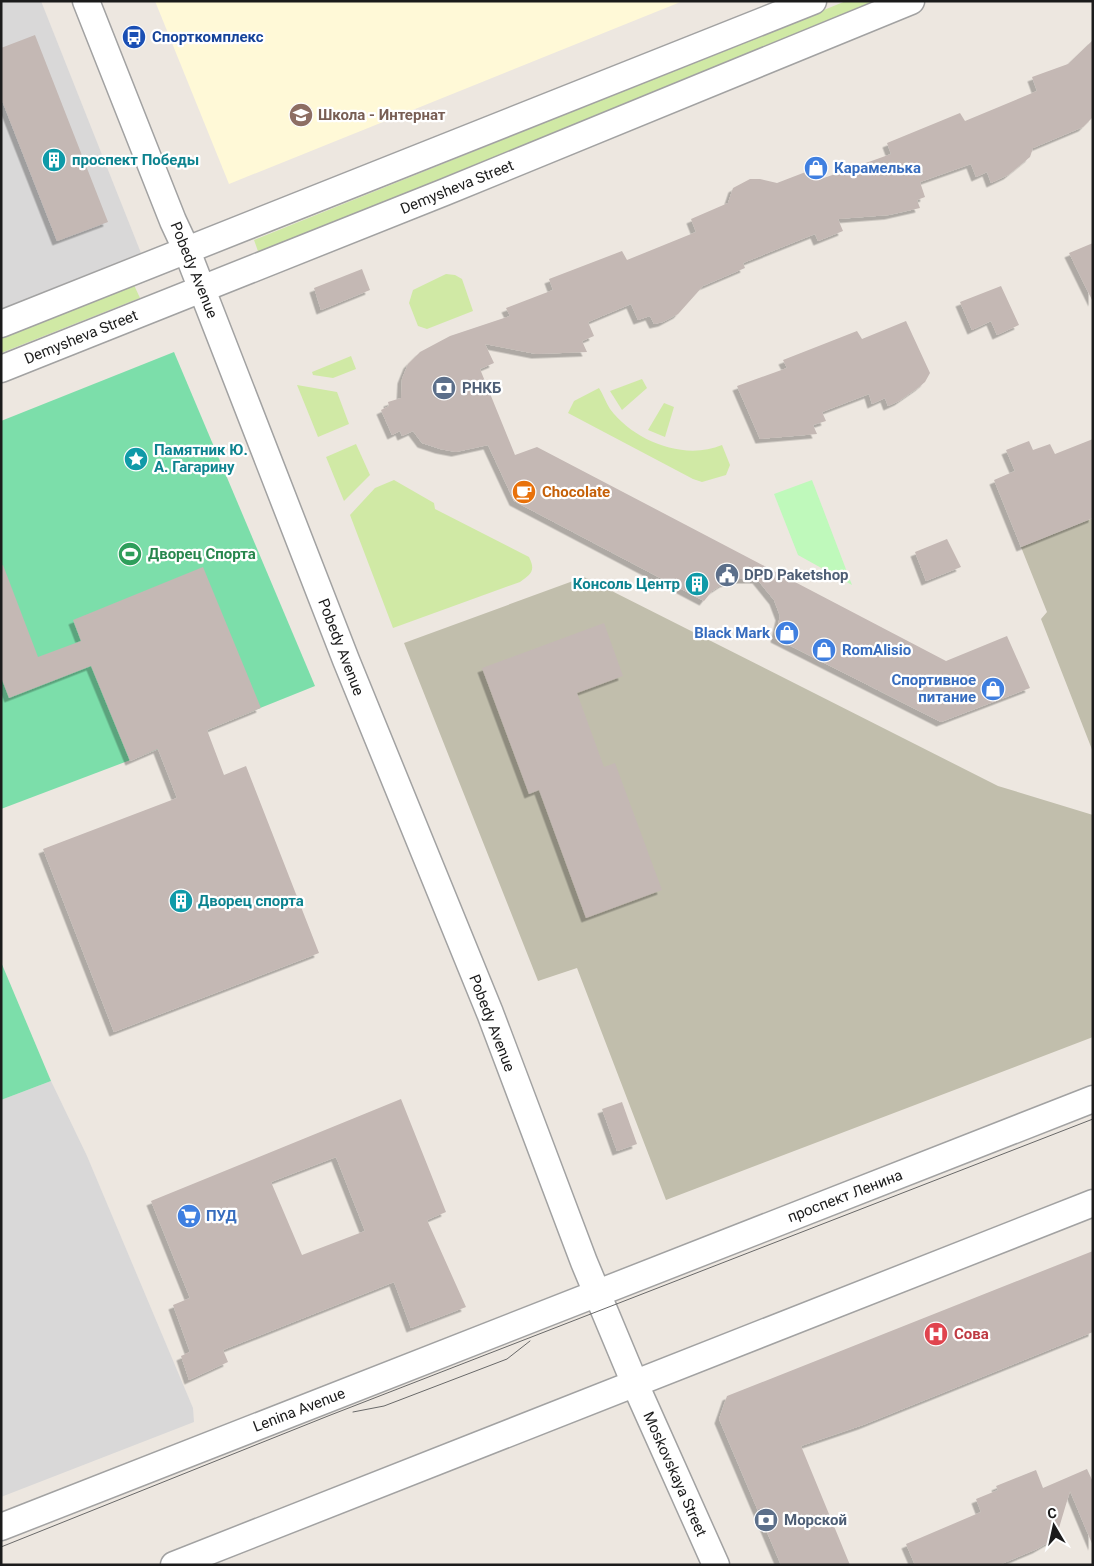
<svg xmlns="http://www.w3.org/2000/svg" width="1094" height="1566" viewBox="0 0 1094 1566" font-family="Roboto,sans-serif">
  <style>
    .residential { fill: #d9d8d8 }
    .education { fill: #fff9d7 }
    .construction { fill: #c1beac }
    .grass { fill: #d0e9a5 }
    .park { fill: #bff9bb }
    .pitch { fill: #7cdeaa }
    .building { fill: #c4b8b4; fill-rule: evenodd; filter: url(#shadow) }
    .lines { fill: none; stroke-linecap: round; stroke-linejoin: round }
    .minor-casing { stroke: #a2a2a2; stroke-width: 29 }
    .minor { stroke: #fff; stroke-width: 26 }
    .tram { stroke: #696969; stroke-width: 1 }
    .labels { text-anchor: middle; stroke-width: 4.5; stroke-linejoin: round; paint-order: stroke }
    .transit-label { font-size: 15px; font-weight: bold; fill: #164399; stroke: #fff; text-anchor: start }
    .education-label { font-size: 15px; font-weight: bold; fill: #785e54; stroke: #fff; text-anchor: start }
    .culture-label { font-size: 15px; font-weight: bold; fill: #0d838f; stroke: #fff; text-anchor: start }
    .shop-label { font-size: 15px; font-weight: bold; fill: #366cbe; stroke: #fff; text-anchor: start }
    .street-label { font-size: 15px; fill: #1b1b1b; stroke: #fff }
    .service-label { font-size: 15px; font-weight: bold; fill: #4e5e75; stroke: #fff; text-anchor: start }
    .food-label { font-size: 15px; font-weight: bold; fill: #c56008; stroke: #fff; text-anchor: start }
    .leisure-label { font-size: 15px; font-weight: bold; fill: #27864d; stroke: #fff; text-anchor: start }
    .health-label { font-size: 15px; font-weight: bold; fill: #be3a42; stroke: #fff; text-anchor: start }
  </style>
  <defs>
    <filter id="shadow"><feDropShadow dx="-4.5" dy="4.5" stdDeviation="0" flood-color="#0004"/></filter>
  </defs>
  <rect width="100%" height="100%" fill="#ede7e0"/>
  <!-- residential -->
  <g class="residential">
    <path d="M1,1H41L141,253L1,309Z"/>
    <path d="M51,1081L87,1156L193,1408L194,1422L1,1497V1100Z"/>
  </g>
  <!-- education -->
  <path class="education" d="M155,1H683L229,184Z"/>
  <!-- construction -->
  <g class="construction">
    <path d="M1093,518V752L1041,619L1047,612L1021,547Z"/>
    <path d="M584,577L998,786L1093,815V1037L666,1200L577,968L538,981L404,643Z"/>
  </g>
  <!-- grass -->
  <g class="grass">
    <path d="M846,1H882L259,254L254,240Z"/>
    <path d="M446,274L455,275L462,279L473,311L427,329L418,326L409,303L413,290Z"/>
    <path d="M134,285L140,298L1,353V337Z"/>
    <path d="M351,356L356,369L333,378L313,375L312,372Z"/>
    <path d="M642,379L647,388L622,410L610,391Z"/>
    <path d="M297,385L337,392L349,424L318,437Z"/>
    <path d="M599,388C603,394 606,403 610,409C634,441 684,461 722,445L730,465L726,475L702,482L693,479L568,413L574,401Z"/>
    <path d="M664,403L674,407L665,437L648,430Z"/>
    <path d="M356,444L370,475L344,501L326,457Z"/>
    <path d="M394,480L434,503L435,509L529,557C536,571 531,574 520,582L393,628L350,515L375,488Z"/>
  </g>
  <!-- park -->
  <path class="park" d="M812,480L852,585L798,555L774,494Z"/>
  <!-- pitch -->
  <g class="pitch">
    <path d="M174,352L315,686L133,759L1,809V421Z"/>
    <path d="M1,962L51,1081L1,1100Z"/>
  </g>
  <!-- building -->
  <g class="building">
    <path d="M35,35L108,222L57,241L1,98V48Z"/>
    <path d="M1093,40V117L1083,127L1033,148L1030,157L1008,175L991,183L987,172L976,177L971,164L920,182L925,197L917,200L920,208L889,215L838,219L843,231L818,241L815,234L743,263L745,268L703,286L678,314L663,322L654,324L650,316L638,320L631,304L588,322L594,336L582,341L587,352L536,354L485,344L494,363L480,369L515,455L537,447L946,661L1007,636L1030,688L941,722L775,638L780,616L774,600L757,579H738L724,583L712,591L704,601L514,501L488,445L456,452L440,449L422,443L413,431L402,436L400,431L392,435L381,410L389,406L388,402L401,398L402,379L408,364L420,352L450,336L510,316L506,308L553,290L549,279L622,251L627,260L696,232L691,219L728,203L733,188L750,179H760L777,183L816,168L821,179L891,154L887,143L960,113L965,121L1037,91L1032,77L1068,64Z"/>
    <path d="M1093,243V302L1069,253Z"/>
    <path d="M362,269L370,290L321,310L314,288Z"/>
    <path d="M1001,286L1019,325L997,335L991,321L972,330L960,302Z"/>
    <path d="M906,321L930,373L925,382L919,387L899,401L888,406L885,398L872,404L869,394L822,412L826,421L813,425L817,434L760,439L737,386L787,368L783,360L857,331L862,339Z"/>
    <path d="M1093,439V518L1021,547L994,480L1015,471L1006,450L1029,441L1033,450L1050,444L1055,454Z"/>
    <path d="M947,539L961,567L926,581L915,552Z"/>
    <path d="M3,565L38,657L81,641L73,620L203,567L261,708L207,730L224,775L246,766L319,953L114,1032L43,849L177,798L158,749L130,761L91,666L9,698L1,677V566Z"/>
    <path d="M604,623L623,676L577,693L604,767L615,763L662,890L586,918L539,790L529,794L482,668Z"/>
    <path d="M401,1099L446,1212L427,1220L466,1307L411,1328L394,1282L223,1350L228,1362L189,1380L181,1356L190,1352L173,1305L190,1298L151,1201ZM336,1157L365,1231L302,1255L271,1182Z"/>
    <path d="M622,1102L637,1144L617,1151L602,1109Z"/>
    <path d="M1093,1251V1332L863,1425L801,1446L850,1565H781L719,1419L727,1396Z"/>
    <path d="M1087,1469L1093,1482V1546L1070,1491L1056,1538L1037,1549L999,1565H915L906,1544L981,1512L976,1499L998,1490L996,1486L1036,1470L1043,1488Z"/>
  </g>
  <g class="lines">
    <!-- minor casing -->
    <g class="minor-casing">
      <g id="minor">
        <path d="M86,1L173,221L187,251L346,660L490,1013L584,1262L635,1384L716,1565"/>
        <path d="M1,324L813,1"/>
        <path d="M1,369L445,192L911,1"/>
        <path d="M1,1527L1093,1099"/>
        <path d="M174,1565L1093,1203"/>
      </g>
    </g>
    <!-- minor -->
    <use href="#minor" class="minor"/>
    <!-- tram -->
    <g class="tram">
      <path d="M353,1412L384,1406L507,1359L530,1341"/>
      <path d="M1,1547L328,1416L1093,1119"/>
    </g>
  </g>
  <!-- icons -->
  <defs>
    <g id="bus-disc" transform="scale(1.25)"><circle r="9.5" fill="#1a4fb4" stroke="#fff"/><path d="M-5-6H5V4H4V6H2V4H-2V6H-4V4H-5ZM-3.5-4V0h7V-4ZM-3.5 1.2v1.5H-2V1.2ZM2 1.2v1.5H3.5V1.2Z" fill="#fff"/></g>
    <g id="school-disc" transform="scale(1.25)"><circle r="9.5" fill="#8d6e63" stroke="#fff"/><path d="M0-5L7-2L0 1L-7-2ZM-4 1L0 2.5L4 1V4Q0 6-4 4Z" fill="#fff"/></g>
    <g id="building-disc" transform="scale(1.25)"><circle r="9.5" fill="#0f9aa8" stroke="#fff"/><path d="M-4-6H4V6H1V3H-1V6H-4ZM-2.5-4.3h1.7v1.8h-1.7ZM.8-4.3h1.7v1.8H.8ZM-2.5-1h1.7V.8h-1.7ZM.8-1h1.7V.8H.8Z" fill="#fff"/></g>
    <g id="shop-disc" transform="scale(1.25)"><circle r="9.5" fill="#3f7fe0" stroke="#fff"/><path d="M-5-2.5h2.3a2.7 3.5 0 0 1 5.4 0H5L5.5 6h-11ZM-1.5-2.5h3a1.5 2.3 0 0 0-3 0Z" fill="#fff"/></g>
    <g id="bank-disc" transform="scale(1.25)"><circle r="9.5" fill="#5c6f8a" stroke="#fff"/><path d="M-6-4H6V4H-6ZM0-2.3a2.3 2.3 0 1 0 0 4.6a2.3 2.3 0 1 0 0-4.6Z" fill="#fff"/></g>
    <g id="sight-disc" transform="scale(1.25)"><circle r="9.5" fill="#0f9aa8" stroke="#fff"/><path d="M0-6L1.8-2.2L6-1.7L2.9 1.2L3.7 5.4L0 3.3L-3.7 5.4L-2.9 1.2L-6-1.7L-1.8-2.2Z" fill="#fff"/></g>
    <g id="cafe-disc" transform="scale(1.25)"><circle r="9.5" fill="#e8710a" stroke="#fff"/><path d="M-5.5-4.5H6V0H3Q3 3.5 0 3.5H-2.5Q-5.5 3.5-5.5 0ZM3-3.2v2h1.7v-2ZM-6 4.5H4V6H-6Z" fill="#fff"/></g>
    <g id="stadium-disc" transform="scale(1.25)"><circle r="9.5" fill="#2e9e5b" stroke="#fff"/><path d="M0-5a6.5 5 0 1 0 0 10a6.5 5 0 1 0 0-10ZM-3.5-1.8h7v3.6h-7Z" fill="#fff"/></g>
    <g id="civic-disc" transform="scale(1.25)"><circle r="9.5" fill="#5c6f8a" stroke="#fff"/><path d="M-.6-6.5H3V-4.5H.6V-3L4-1V1h2V6H-6V1h2V-1L-.6-3ZM-1.2 2.5V6h2.4V2.5Z" fill="#fff"/></g>
    <g id="supermarket-disc" transform="scale(1.25)"><circle r="9.5" fill="#3f7fe0" stroke="#fff"/><path d="M-6-5.5h2.5l.6 2H6L4.5 2H-2.5L-4.4-4H-6ZM-1.5 3.2a1.3 1.3 0 1 0 .1 0ZM3 3.2a1.3 1.3 0 1 0 .1 0Z" fill="#fff"/></g>
    <g id="hospital-disc" transform="scale(1.25)"><circle r="9.5" fill="#e0444e" stroke="#fff"/><path d="M-5-5h3v3.5h4V-5h3V5h-3V1.5h-4V5h-3Z" fill="#fff"/></g>
  </defs>
  <g fill-rule="evenodd">
    <use href="#bus-disc" x="134" y="37"/>
    <use href="#school-disc" x="301" y="115"/>
    <use href="#building-disc" x="54" y="160"/>
    <use href="#shop-disc" x="816" y="168"/>
    <use href="#bank-disc" x="444" y="388"/>
    <use href="#sight-disc" x="136" y="459"/>
    <use href="#cafe-disc" x="524" y="492"/>
    <use href="#stadium-disc" x="130" y="554"/>
    <use href="#civic-disc" x="727" y="575"/>
    <use href="#building-disc" x="697" y="584"/>
    <use href="#shop-disc" x="787" y="633"/>
    <use href="#shop-disc" x="824" y="650"/>
    <use href="#shop-disc" x="993" y="689"/>
    <use href="#building-disc" x="181" y="901"/>
    <use href="#supermarket-disc" x="189" y="1216"/>
    <use href="#hospital-disc" x="936" y="1334"/>
    <use href="#bank-disc" x="766" y="1520"/>
  </g>
  <g class="labels">
    <!-- transit labels -->
    <g class="transit-label">
      <text x="152" y="42">Спорткомплекс</text>
    </g>
    <!-- education labels -->
    <g class="education-label">
      <text x="318" y="120">Школа - Интернат</text>
    </g>
    <!-- culture labels -->
    <g class="culture-label">
      <text x="72" y="165">проспект Победы</text>
      <text x="154" y="455">Памятник Ю.<tspan x="154" dy="17">А. Гагарину</tspan></text>
      <text x="680" y="589" text-anchor="end">Консоль Центр</text>
      <text x="198" y="906">Дворец спорта</text>
    </g>
    <!-- shop labels -->
    <g class="shop-label">
      <text x="834" y="173">Карамелька</text>
      <text x="770" y="638" text-anchor="end">Black Mark</text>
      <text x="842" y="655">RomAlisio</text>
      <text x="976" y="685" text-anchor="end">Спортивное<tspan x="976" dy="17">питание</tspan></text>
      <text x="206" y="1221">ПУД</text>
    </g>
    <!-- street labels -->
    <g class="street-label">
      <text transform="translate(457 187) rotate(-22)" y="5">Demysheva Street</text>
      <text transform="translate(194 270) rotate(68)" y="5">Pobedy Avenue</text>
      <text transform="translate(81 337) rotate(-22)" y="5">Demysheva Street</text>
      <text transform="translate(341 647) rotate(69)" y="5">Pobedy Avenue</text>
      <text transform="translate(492 1023) rotate(69)" y="5">Pobedy Avenue</text>
      <text transform="translate(845 1196) rotate(-21)" y="5">проспект Ленина</text>
      <text transform="translate(299 1410) rotate(-21)" y="5">Lenina Avenue</text>
      <text transform="translate(675 1474) rotate(66)" y="5">Moskovskaya Street</text>
    </g>
    <!-- service labels -->
    <g class="service-label">
      <text x="462" y="393">РНКБ</text>
      <text x="744" y="580">DPD Paketshop</text>
      <text x="784" y="1525">Морской</text>
    </g>
    <!-- food labels -->
    <g class="food-label">
      <text x="542" y="497">Chocolate</text>
    </g>
    <!-- leisure labels -->
    <g class="leisure-label">
      <text x="148" y="559">Дворец Спорта</text>
    </g>
    <!-- health labels -->
    <g class="health-label">
      <text x="954" y="1339">Сова</text>
    </g>
  </g>
  <!-- border -->
  <rect width="1094" height="1566" fill="none" stroke="#1b1b1b" stroke-width="5"/>
  <!-- north arrow -->
  <g transform="translate(1054 1526) rotate(351)" stroke="#ffffff" stroke-width="4" paint-order="stroke">
  <path d="M0-4L9 19L0 12L-9 19Z" fill="#1b1b1b"/>
  <text y="-8" font-size="14" font-weight="bold" text-anchor="middle" fill="#1b1b1b">С</text>
  </g>
</svg>
